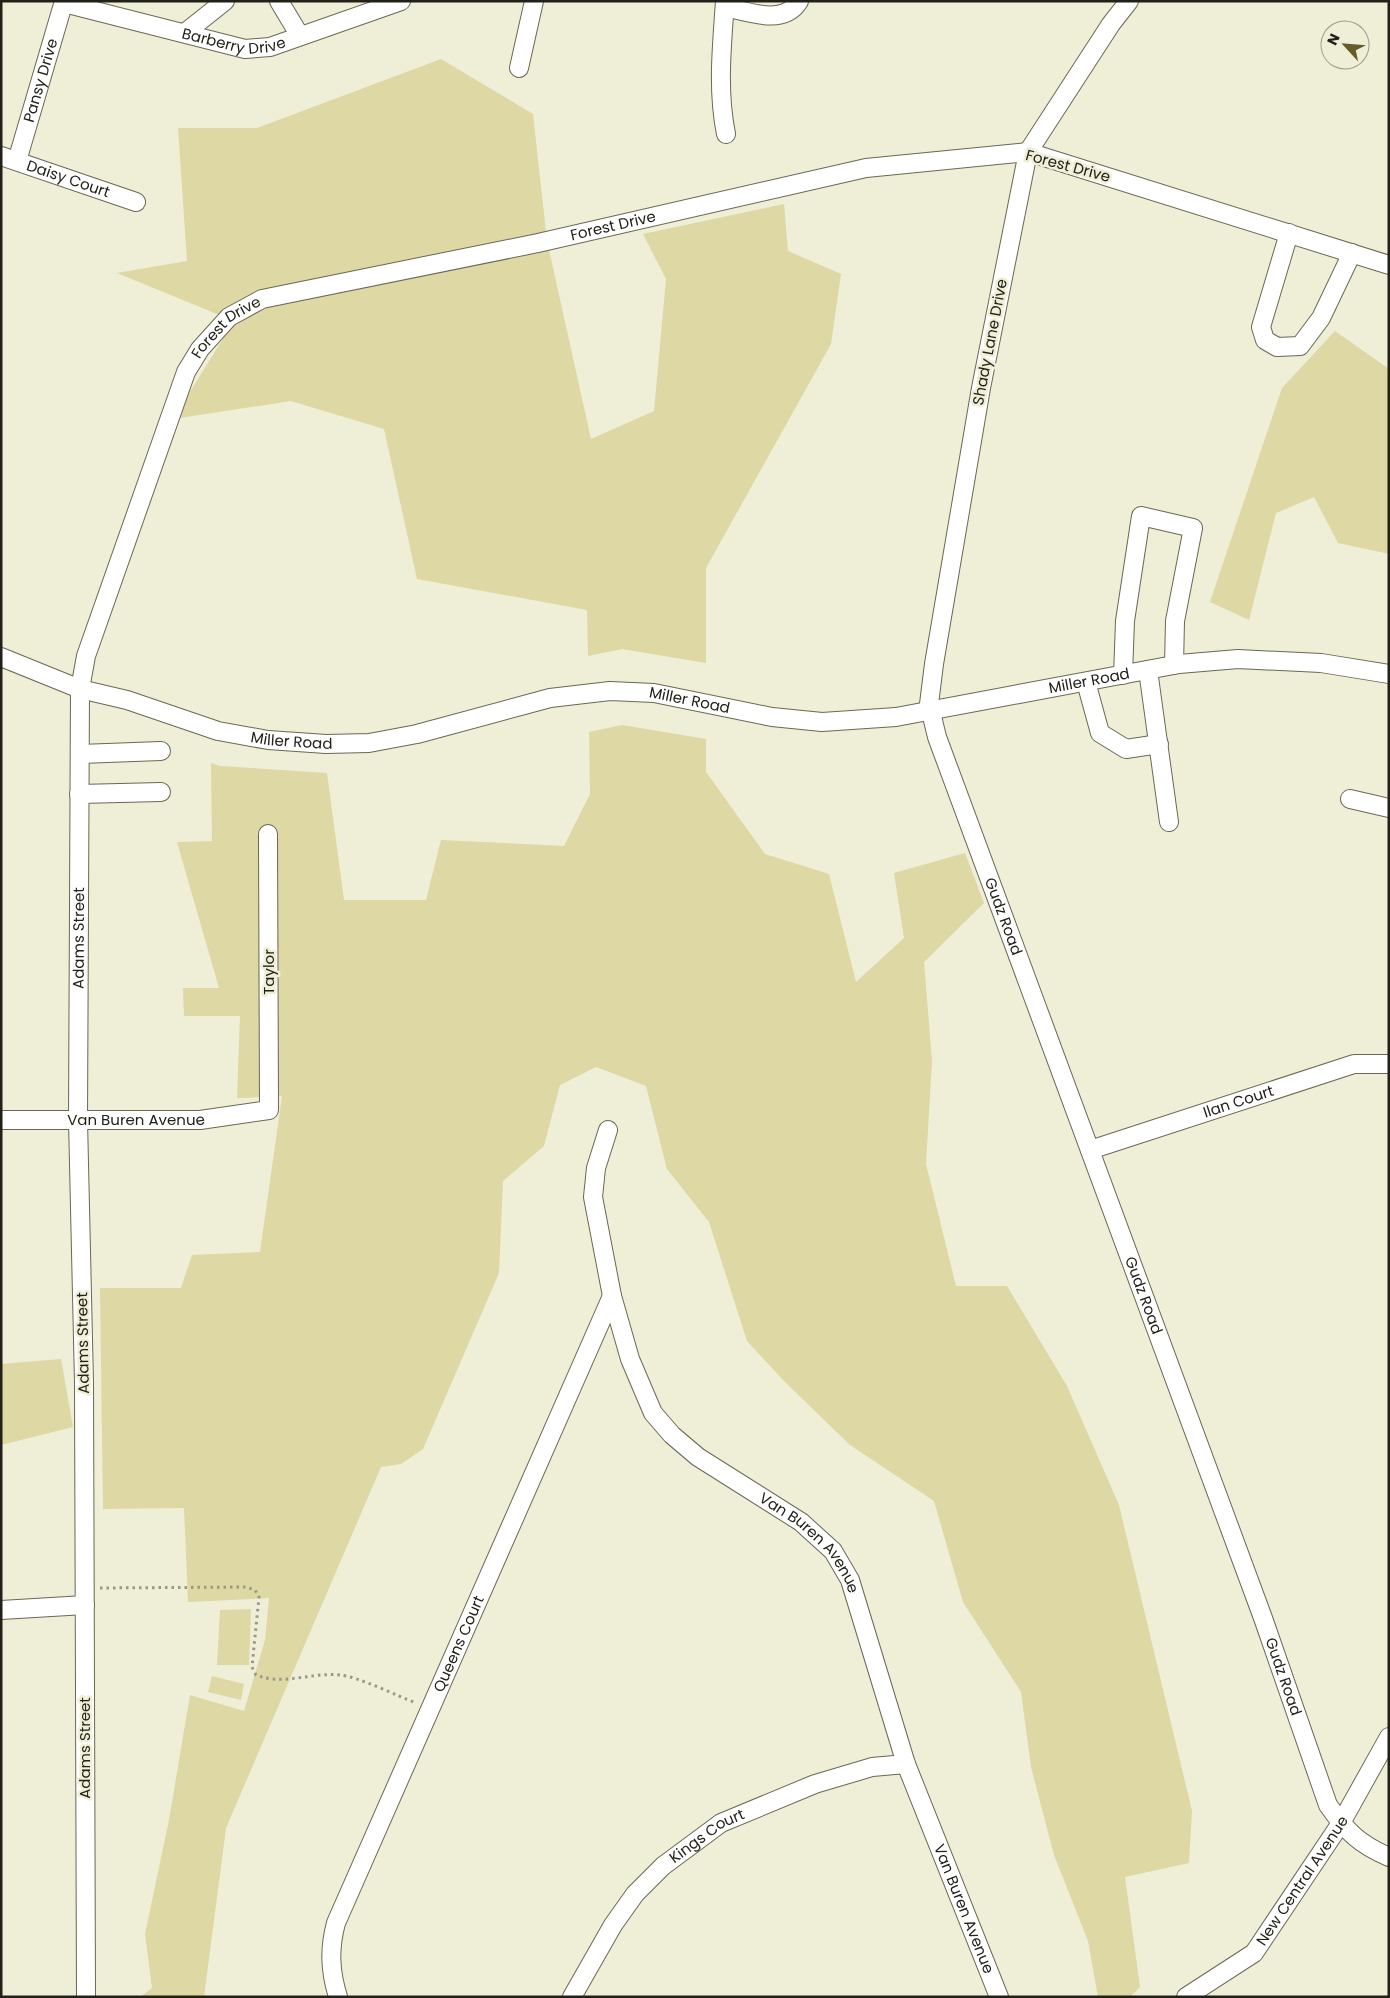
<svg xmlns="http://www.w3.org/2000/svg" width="1390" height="1998" viewBox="0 0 1390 1998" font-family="Poppins,sans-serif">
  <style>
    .green { fill: #ddd8a4 }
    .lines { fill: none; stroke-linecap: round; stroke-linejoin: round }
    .minor-casing { stroke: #696854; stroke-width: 20 }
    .path { stroke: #999887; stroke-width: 3; stroke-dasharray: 2.5 4; stroke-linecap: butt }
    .minor { stroke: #fff; stroke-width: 18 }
    .labels { text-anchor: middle; stroke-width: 5; stroke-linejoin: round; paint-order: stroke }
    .street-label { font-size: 15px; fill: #222119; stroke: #efeed7 }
  </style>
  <rect width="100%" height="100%" fill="#efeed7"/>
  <!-- green -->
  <g class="green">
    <path d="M441,59L533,114L547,241L591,439L654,411L666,279L643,234L784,204L788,251L841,274L831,344L706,568V663L622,649L588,656L587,610L417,579L384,429L291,401L173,419L234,321L117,273L187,261L178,128H257Z"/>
    <path d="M1335,331L1389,369V554L1338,543L1314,497L1276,513L1249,620L1210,602L1282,388Z"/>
    <path d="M622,725L706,739V772L765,854L829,874L856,982L904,938L894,873L965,853L984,903L924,962L932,1061L926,1164L956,1286H1007L1067,1386L1119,1505L1192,1811L1189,1863L1125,1877L1140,1987L1130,1997H1098L1088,1941L1054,1855L1031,1767L1021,1692L963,1602L934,1501L850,1445L784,1381L747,1341L709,1222L667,1169L646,1086L596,1067L560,1085L544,1146L503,1181L499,1273L423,1449L401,1464L381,1467L226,1828L204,1997H140L152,1988L145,1934L169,1820L190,1695L244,1711L265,1640L269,1598L188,1602L184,1508L103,1509L100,1288H181L192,1255L260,1252L282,1096L237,1098L240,1016H184L183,988H219L177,842L212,841L211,763L220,766L327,773L344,900H426L441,840L564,846L590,794L589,732Z"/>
    <path d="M61,1359L73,1427L1,1445V1364Z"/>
    <path d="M251,1609L249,1665H217L220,1610Z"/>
    <path d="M212,1676L244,1684L241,1700L208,1692Z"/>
  </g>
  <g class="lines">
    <!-- minor casing -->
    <g class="minor-casing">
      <g id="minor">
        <path d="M279,1L300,36"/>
        <path d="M725,1C722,46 717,89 726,134"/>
        <path id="s1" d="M1129,1L1111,24L1028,152L981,388L934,664L929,704L937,737L1263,1618L1328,1805C1347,1832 1359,1844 1389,1857"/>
        <path id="s2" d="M64,3L245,49L270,47L401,1"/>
        <path d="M725,7C748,12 784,26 799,1"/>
        <path d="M186,32L225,1"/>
        <path d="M519,68L534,1"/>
        <path id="s3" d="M1,156L136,202"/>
        <path id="s4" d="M17,161L64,1"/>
        <path d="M1289,233L1261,327L1265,340L1277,347L1300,346L1321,318L1352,253"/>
        <path id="s5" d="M1,657L80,689L127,700L218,731L268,740L326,744L369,743L417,734L550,698L610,691L654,693L772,717L822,722L896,717L1179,664L1238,659L1321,663L1389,674"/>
        <path d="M1148,670L1169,822"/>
        <path d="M1123,675L1125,621L1141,516L1193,528L1175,621L1174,665"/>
        <path d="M1086,682L1100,733L1126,749L1159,744"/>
        <path d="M80,754L161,751"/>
        <path d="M79,794L161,792"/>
        <path d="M1350,799L1389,808"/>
        <path id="s6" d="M1,1120H200L269,1110L268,834"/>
        <path id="s7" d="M608,1130L596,1168L593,1197L612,1296L630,1359L653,1413L672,1435L698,1457L801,1522L833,1551L850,1580L906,1764L999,1997"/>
        <path id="s8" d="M1090,1150L1354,1064H1389"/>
        <path d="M1,1610L85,1605"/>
        <path id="s9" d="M86,1997L84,1383L78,1120L80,689L86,656L186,372L200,349L229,317L262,299L538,243L866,168L1028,152L1389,265"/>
        <path id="s10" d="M338,1997C330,1971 329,1949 336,1923L612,1296"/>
        <path id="s11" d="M572,1997L613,1925L635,1894L663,1866L721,1823L815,1784L872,1767L906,1764"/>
        <path id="s12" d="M1186,1997L1254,1953L1341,1823L1389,1737"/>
      </g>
    </g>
    <!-- path -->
    <path class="path" d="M100,1588L246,1587L255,1590L259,1597L252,1667L256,1675C284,1686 311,1672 340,1675C356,1676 398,1696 416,1703"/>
    <!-- minor -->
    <use href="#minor" class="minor"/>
  </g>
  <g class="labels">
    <!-- street labels -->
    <g class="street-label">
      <text dy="5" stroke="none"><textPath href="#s2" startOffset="175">Barberry Drive</textPath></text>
      <text dy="5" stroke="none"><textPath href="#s4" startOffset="84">Pansy Drive</textPath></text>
      <text transform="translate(1068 166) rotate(15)" y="5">Forest Drive</text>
      <text dy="5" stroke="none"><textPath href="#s3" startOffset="71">Daisy Court</textPath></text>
      <text dy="5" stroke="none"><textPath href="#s9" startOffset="2109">Forest Drive</textPath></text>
      <text dy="5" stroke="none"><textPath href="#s9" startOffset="1704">Forest Drive</textPath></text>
      <text transform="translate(990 342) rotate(-79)" y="5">Shady Lane Drive</text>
      <text dy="5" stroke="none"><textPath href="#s5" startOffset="1114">Miller Road</textPath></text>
      <text dy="5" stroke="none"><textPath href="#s5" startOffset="709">Miller Road</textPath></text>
      <text dy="5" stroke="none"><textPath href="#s5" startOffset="304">Miller Road</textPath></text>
      <text dy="5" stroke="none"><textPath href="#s1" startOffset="968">Gudz Road</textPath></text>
      <text dy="5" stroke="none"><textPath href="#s9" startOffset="1059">Adams Street</textPath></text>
      <text transform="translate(269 972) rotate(-90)" y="5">Taylor</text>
      <text dy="5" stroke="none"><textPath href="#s8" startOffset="156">Ilan Court</textPath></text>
      <text dy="5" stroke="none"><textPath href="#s6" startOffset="135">Van Buren Avenue</textPath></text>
      <text dy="5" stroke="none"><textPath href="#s1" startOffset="1372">Gudz Road</textPath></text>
      <text transform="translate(83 1343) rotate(-91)" y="5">Adams Street</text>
      <text dy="5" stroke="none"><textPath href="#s7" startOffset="500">Van Buren Avenue</textPath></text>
      <text dy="5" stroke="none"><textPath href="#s10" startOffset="380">Queens Court</textPath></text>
      <text dy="5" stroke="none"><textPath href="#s1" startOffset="1778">Gudz Road</textPath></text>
      <text transform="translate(85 1748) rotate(-90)" y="5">Adams Street</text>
      <text dy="5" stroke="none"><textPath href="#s11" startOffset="214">Kings Court</textPath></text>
      <text dy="5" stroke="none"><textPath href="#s12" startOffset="168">New Central Avenue</textPath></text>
      <text dy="5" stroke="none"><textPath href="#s7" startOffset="904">Van Buren Avenue</textPath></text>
    </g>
  </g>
  <!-- border -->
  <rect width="1390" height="1998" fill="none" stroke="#222119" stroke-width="5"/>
  <!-- north arrow -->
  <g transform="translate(1345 45) rotate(296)"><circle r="24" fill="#efeed7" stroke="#9d9c8b"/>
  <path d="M0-4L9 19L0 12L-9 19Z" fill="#625d2a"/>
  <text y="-8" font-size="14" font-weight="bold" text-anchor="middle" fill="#222119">N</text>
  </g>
</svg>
